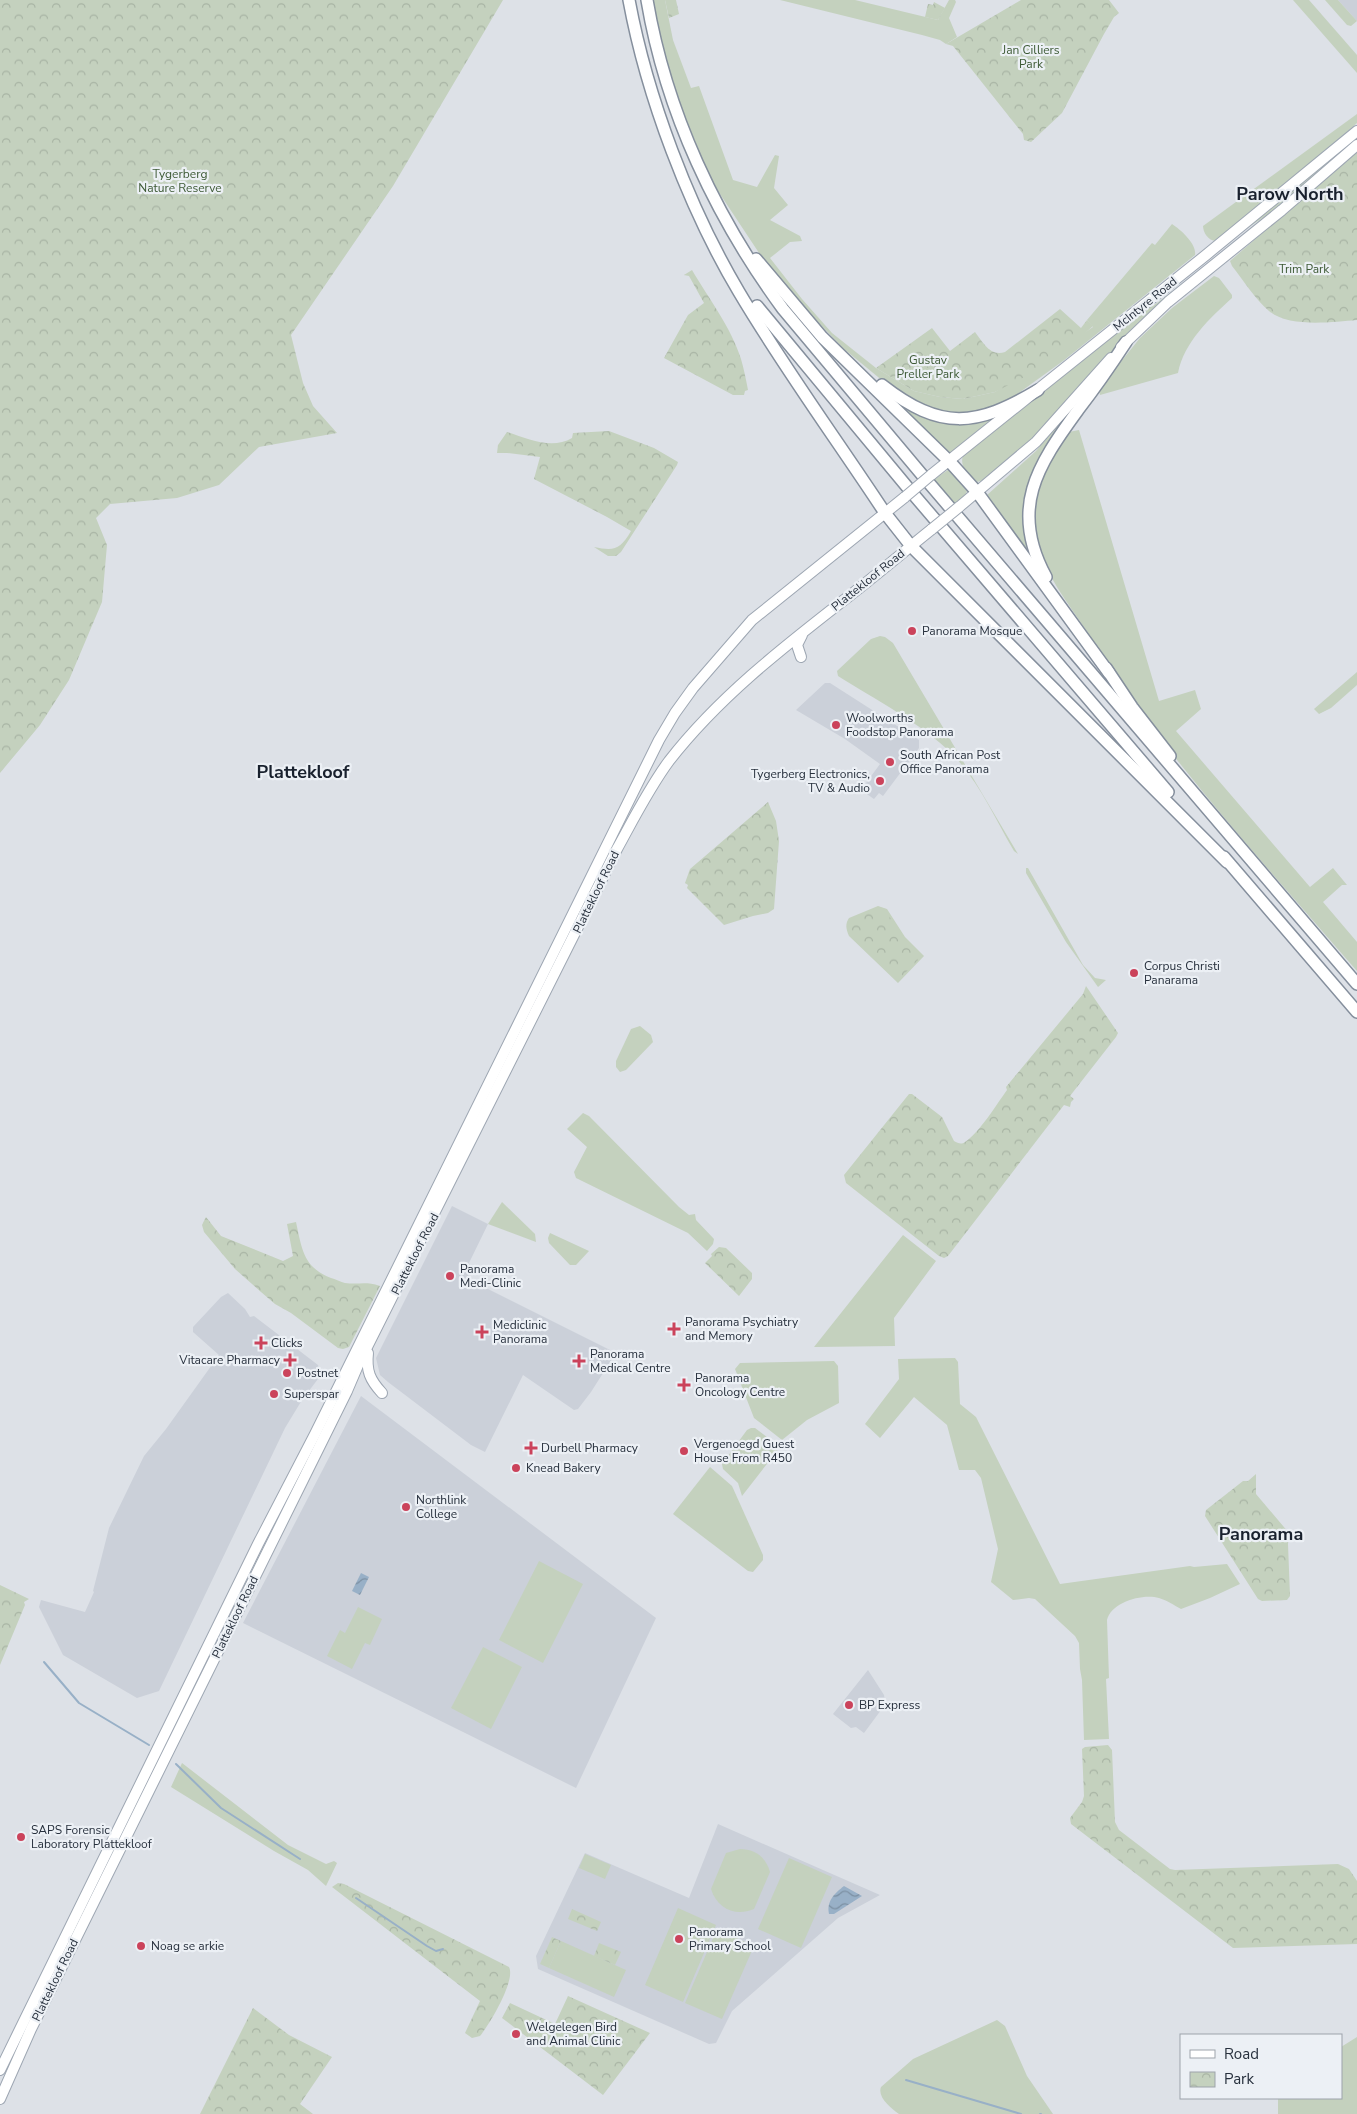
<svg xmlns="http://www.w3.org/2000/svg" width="1357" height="2114" viewBox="0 0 1357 2114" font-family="'Nunito Sans',sans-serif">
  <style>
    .built { fill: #cbd0d9 }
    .grass { fill: #c4d1be }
    .park { fill: url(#park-crowns) }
    .water { fill: url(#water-waves) }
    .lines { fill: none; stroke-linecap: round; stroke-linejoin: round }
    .stream { stroke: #98b0c7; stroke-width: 2 }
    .primary-casing { stroke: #9da6b2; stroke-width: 12 }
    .highway-casing { stroke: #858f9d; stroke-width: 14 }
    .primary { stroke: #fff; stroke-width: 10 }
    .highway { stroke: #fff; stroke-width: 11 }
    .primary-bridge-casing { stroke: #9da6b2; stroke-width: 12; stroke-linecap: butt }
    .primary-bridge { stroke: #fff; stroke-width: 10 }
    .poi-dot { fill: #cb435b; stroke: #ecf0f5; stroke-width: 2 }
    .labels { text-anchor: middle; stroke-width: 4.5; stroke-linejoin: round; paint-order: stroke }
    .park-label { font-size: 12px; fill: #3c5934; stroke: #ecf0f5 }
    .street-label { font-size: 12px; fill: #27303d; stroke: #ecf0f5 }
    .poi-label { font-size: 12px; fill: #27303d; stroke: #ecf0f5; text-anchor: start }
    .district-label { font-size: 18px; font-weight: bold; fill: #19212e; stroke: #ecf0f5 }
  </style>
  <defs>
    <pattern id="park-crowns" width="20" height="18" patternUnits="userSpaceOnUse" patternTransform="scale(1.25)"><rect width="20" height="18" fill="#c4d1be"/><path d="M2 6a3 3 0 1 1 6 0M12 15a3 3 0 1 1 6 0" fill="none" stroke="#a8b4a4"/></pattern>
    <pattern id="water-waves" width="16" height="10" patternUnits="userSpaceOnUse" patternTransform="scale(1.25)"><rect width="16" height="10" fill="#98b0c7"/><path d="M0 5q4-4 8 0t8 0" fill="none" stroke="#7c90a3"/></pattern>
  </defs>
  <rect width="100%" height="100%" fill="#dde1e7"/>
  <!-- built -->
  <g class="built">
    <path d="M1338,0H1357V22V21Z"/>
    <path d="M825,683H830L919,740V748L883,796L879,793L874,799L861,790L880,764L845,739L796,710Z"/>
    <path d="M452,1206L488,1224L469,1263L472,1270L468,1279L610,1350L612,1359L591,1392L578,1409L574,1410L523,1375L485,1452L471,1445L388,1382L380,1375L376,1358Z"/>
    <path d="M228,1293L245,1309L250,1317L254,1316L318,1365L321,1375L302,1400L285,1428L159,1691L137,1698L63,1655L39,1607L41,1600L85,1612L94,1592L93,1591L109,1528L144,1456L166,1429L219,1355L193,1332V1327L221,1297Z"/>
    <path d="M361,1396L656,1618L576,1788L243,1623Z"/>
    <path d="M868,1670L884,1695L885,1701L884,1706L864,1733L856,1727L851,1728L833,1714Z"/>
    <path d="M718,1824L880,1895L838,1918L732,2011L716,2043L709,2044L538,1969L536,1956L585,1853L689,1898Z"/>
  </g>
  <!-- grass -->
  <g class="grass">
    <path d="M652,0H665L673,40L691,88L699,86L733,180L757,187L775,155L779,156L774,188L788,205L770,220L800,236L802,241L790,242L770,258L802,299L832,333L876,368L914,391L940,397L963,399L995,392L1093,327L1087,320L1152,243L1155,245L1172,224C1181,230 1197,244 1195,255L1063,361L1001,406L981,413H942L895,391L844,349L811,315L767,265L712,182L675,93L663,51Z"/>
    <path d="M780,0H855L938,20L949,0H955L956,2L949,18L957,37L946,44L940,40L922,35Z"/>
    <path d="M1293,0H1309L1357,55V73Z"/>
    <path d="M1325,0H1338L1357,21L1351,26L1347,25Z"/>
    <path d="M1357,114V123L1309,166L1216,241C1208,241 1203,232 1203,226Z"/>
    <path d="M1357,136V140L1267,215L1246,229L1223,248L1222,246Z"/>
    <path d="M1205,266L1140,321L1033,440L984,480L977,482C969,476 959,466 963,456L1144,311L1157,303Z"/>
    <path d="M1214,276L1219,278L1232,295V298C1210,318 1184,342 1178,373L1100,395L1099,389L1140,338L1172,308Z"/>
    <path d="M1080,398C1042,458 1005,486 1033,564L986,498L987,495L1036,451Z"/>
    <path d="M898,400L914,410L993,418L951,454H947L896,404Z"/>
    <path d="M1079,430L1159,701L1195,690L1201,709L1176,731L1310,887L1333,868L1347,885H1342L1323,902L1357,942V971C1279,881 1197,791 1127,694C1112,673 1100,651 1086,630C1068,603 1044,573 1037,541C1028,499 1046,466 1069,432Z"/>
    <path d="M948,470L951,471L967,491L965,496L954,504L933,480Z"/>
    <path d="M880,636L885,637L893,643L1018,854L1014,851C995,819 979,781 952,754C924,725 873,698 838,676L837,671L871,639Z"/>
    <path d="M1357,672V685L1331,708L1319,714L1314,709Z"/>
    <path d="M1026,868H1028L1083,965L1095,978L1106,980L1098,987L1066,942L1026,873Z"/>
    <path d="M878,906L887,909L905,937L924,956L898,983L849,936C846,929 845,924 849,918Z"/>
    <path d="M640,1026L651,1035L653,1042L626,1070L620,1072L616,1067V1061L631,1029Z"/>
    <path d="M583,1113L589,1116L679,1207L689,1215L695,1214L696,1220L714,1239L713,1244L707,1251L688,1233L576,1178L574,1172L587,1147L567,1129Z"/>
    <path d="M502,1202L535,1234L536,1242L488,1224Z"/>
    <path d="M550,1233L589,1251L576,1265H570L549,1243L548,1238Z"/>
    <path d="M903,1235L936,1261L894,1318L895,1346L814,1347Z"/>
    <path d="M955,1358L958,1362L960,1404L976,1417L1060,1584L1190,1566L1194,1567L1227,1564L1240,1584L1210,1598L1181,1609C1174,1605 1166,1600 1159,1598C1143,1593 1111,1602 1107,1620L1109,1678L1106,1679L1109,1739L1084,1740L1082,1680L1080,1669L1079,1643L1075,1636L1035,1599L1029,1598L1013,1600L991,1582L998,1549L981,1478L975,1470H959L947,1425L914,1397L880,1438L865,1424L899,1379L898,1359Z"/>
    <path d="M834,1361L838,1366L839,1403L807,1420L782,1440L754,1418L735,1369L740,1363Z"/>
    <path d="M751,1428H755L780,1447L742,1496L738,1483L723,1469L722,1464L747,1430Z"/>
    <path d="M710,1467L732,1486L763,1555V1560L753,1572L748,1571L673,1514Z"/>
    <path d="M539,1561L583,1584L543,1663L499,1640Z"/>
    <path d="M358,1607L382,1619L370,1645L365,1643L352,1669L327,1656L340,1630L345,1633Z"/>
    <path d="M483,1647L522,1667L491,1729L451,1708Z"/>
    <path d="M182,1763L288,1845L326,1864L334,1861L337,1863L326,1886L308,1870L274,1851L171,1787Z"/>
    <path d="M740,1849C755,1849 766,1857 770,1872L754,1909C736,1917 717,1909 711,1889L726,1853Z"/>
    <path d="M585,1854L611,1865L605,1879L579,1868Z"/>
    <path d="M789,1858L832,1877L801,1948L758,1929Z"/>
    <path d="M678,1908L716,1925L683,2002L645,1985Z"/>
    <path d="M717,1929L754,1946L722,2019L685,2003Z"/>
    <path d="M561,1941L626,1970L614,1997L549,1968Z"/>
    <path d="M997,2020L1005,2026L1027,2076L1053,2114H899C891,2108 877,2097 881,2087L913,2059Z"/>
    <path d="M1357,2037V2114H1278V2098H1341V2047Z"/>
  </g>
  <!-- park -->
  <g class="park">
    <path d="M0,0H503L393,186L291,335L303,383L313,406L337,433L259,447L219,485L177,498L110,504L96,518L107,545L102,602L69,680L40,725L0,773Z"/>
    <path d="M665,0H676L679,14L669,18Z"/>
    <path d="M1021,0H1109L1119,13L1114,17L1104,34L1062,113L1031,142L1024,140L1023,134L953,46L946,44Z"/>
    <path d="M934,2L945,8L938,20L925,17L928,4L933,5Z"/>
    <path d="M1357,151V320C1332,322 1289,328 1269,311C1255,299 1244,281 1232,266L1230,261Z"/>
    <path d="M692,270C709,299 731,327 741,359C744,369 746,380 748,390L745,391L744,395H733L664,358L688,315L704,303L689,276L684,275Z"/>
    <path d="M1060,309L1081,328L1087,320L1093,326L1052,363L995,392L963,399L940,397L914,391L876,368L932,328L950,351L975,332C983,342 990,357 1005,352Z"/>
    <path d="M609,431L654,448L678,462L677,465L621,552L616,556H608L594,547C614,551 620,550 631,531L607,517L534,479L540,457L507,453H497L498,445L507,432C528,439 552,450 572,438L573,433Z"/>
    <path d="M768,802L776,821L779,841L774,909L768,913L753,916L724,925L687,888L688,885L685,883L690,869Z"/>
    <path d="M878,908L885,910L901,934L918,954V960L902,976L895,975L850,931C846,917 867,913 878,908Z"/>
    <path d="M1086,986L1118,1033L1116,1037L1070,1096L1074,1099L1071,1102L1070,1107L1064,1105L948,1256L944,1258L939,1256L846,1183L844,1175L909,1094H912L942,1117L954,1141C958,1143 961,1145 965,1142C980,1132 996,1105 1007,1090L1006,1087L1083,994Z"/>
    <path d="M206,1217L221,1236L283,1261L293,1256L287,1224L296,1222C302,1249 303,1267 331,1278C335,1279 341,1282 345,1283C359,1285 365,1281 380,1286L349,1347L343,1349L338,1348L291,1313L275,1304L261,1292L235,1269L204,1232L202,1225Z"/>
    <path d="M719,1247L726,1248L752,1273V1279L739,1296L705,1263L712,1256L711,1254Z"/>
    <path d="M1256,1474V1494L1289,1533L1288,1544L1290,1596L1287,1600L1262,1601L1258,1599L1205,1516L1206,1510L1243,1481H1248Z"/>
    <path d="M0,1585L29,1599L24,1602L25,1605L0,1665Z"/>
    <path d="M1108,1745L1112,1750L1115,1822L1119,1830L1170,1869L1175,1870L1338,1864L1349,1869L1357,1881V1944L1233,1948L1071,1824L1070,1818L1082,1802L1084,1796L1082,1749L1085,1747Z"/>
    <path d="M338,1883L344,1884L509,1967C516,1980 490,2024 480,2036L472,2038L465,2033L480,2001L332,1887Z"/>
    <path d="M572,1909L601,1922L597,1931L568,1919Z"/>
    <path d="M552,1937L561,1941L549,1968L540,1964Z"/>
    <path d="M599,1943L621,1952L615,1965L594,1956Z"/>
    <path d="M568,1996L650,2033L603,2095L502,2018L510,2003L555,2024Z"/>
    <path d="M253,2008L289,2035L332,2057L300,2104L313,2114H200Z"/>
  </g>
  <!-- water -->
  <g class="water">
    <path d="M361,1573L369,1577L360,1595L352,1591Z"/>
    <path d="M844,1886L862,1896L834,1914H829C826,1901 835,1893 844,1886Z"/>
  </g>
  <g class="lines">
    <!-- stream -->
    <g class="stream">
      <path d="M44,1662L79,1703L149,1745"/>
      <path d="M176,1764L221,1808L300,1859"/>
      <path d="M356,1898L427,1946L436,1951L443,1949"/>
      <path d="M906,2080L1021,2114"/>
      <path d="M1040,2114H1041"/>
    </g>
    <!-- primary casing -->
    <g class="primary-casing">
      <g id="primary">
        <path d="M1121,347L1168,302L1282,210L1357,145"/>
        <path d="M931,475L1206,255L1357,131"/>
        <path d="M959,507L1036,442L1111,358"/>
        <path d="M801,657L797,645L802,635"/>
        <path d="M368,1353C366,1371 370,1380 382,1393"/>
        <path d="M0,2070L258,1544L315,1434L659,740L675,713L693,688L752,620L905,497"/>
        <path d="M0,2099L31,2029L347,1391L359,1363L617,849C633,820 649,788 669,761C718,698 781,649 844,600C874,577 902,553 932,529"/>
      </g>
    </g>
    <!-- highway casing -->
    <g class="highway-casing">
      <g id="highway">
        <path d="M629,0C647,97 689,208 739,292C784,368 837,440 885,513L911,546L1227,862"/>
        <path d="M647,0C666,112 716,218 783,309L923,476L1357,984"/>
        <path d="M756,259L822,337L950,462L977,492L1109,673"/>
        <path d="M757,306L908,488L1168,792"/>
        <path d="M882,385C941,431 976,427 1038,390"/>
        <path d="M1046,577C1009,509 1037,466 1078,410C1095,388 1111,365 1126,342"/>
        <path d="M1106,668L1132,707L1170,756"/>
        <path d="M1224,857L1357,1012"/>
      </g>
    </g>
    <!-- primary -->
    <use href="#primary" class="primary"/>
    <!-- highway -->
    <use href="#highway" class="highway"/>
    <!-- primary-bridge casing -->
    <g class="primary-bridge-casing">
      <g id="primary-bridge">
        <path d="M905,497L931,475"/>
        <path d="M932,529L959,507"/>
      </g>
    </g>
    <!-- primary-bridge -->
    <use href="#primary-bridge" class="primary-bridge"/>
  </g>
  <!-- markers -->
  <g class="poi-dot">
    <circle cx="912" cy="631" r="5"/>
    <circle cx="836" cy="725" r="5"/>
    <circle cx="890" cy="762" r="5"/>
    <circle cx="880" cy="781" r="5"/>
    <circle cx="1134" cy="973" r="5"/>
    <circle cx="450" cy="1276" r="5"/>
    <path d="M671.5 1321.5h5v5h5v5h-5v5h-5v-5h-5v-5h5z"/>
    <path d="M479.5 1324.5h5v5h5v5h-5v5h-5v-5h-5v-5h5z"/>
    <path d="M258.5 1335.5h5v5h5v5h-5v5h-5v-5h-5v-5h5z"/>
    <path d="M287.5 1352.5h5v5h5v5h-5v5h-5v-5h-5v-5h5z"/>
    <path d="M576.5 1353.5h5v5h5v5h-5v5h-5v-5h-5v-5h5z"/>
    <circle cx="287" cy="1373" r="5"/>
    <path d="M681.5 1377.5h5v5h5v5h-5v5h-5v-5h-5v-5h5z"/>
    <circle cx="274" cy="1394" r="5"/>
    <path d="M528.5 1440.5h5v5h5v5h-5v5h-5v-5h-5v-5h5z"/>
    <circle cx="684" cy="1451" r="5"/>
    <circle cx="516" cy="1468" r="5"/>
    <circle cx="406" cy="1507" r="5"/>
    <circle cx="849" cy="1705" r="5"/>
    <circle cx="21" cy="1837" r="5"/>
    <circle cx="679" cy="1939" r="5"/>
    <circle cx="141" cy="1946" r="5"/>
    <circle cx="516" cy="2034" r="5"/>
  </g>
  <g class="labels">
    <!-- park labels -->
    <g class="park-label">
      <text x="1031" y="54">Jan Cilliers<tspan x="1031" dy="14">Park</tspan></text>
      <text x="180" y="178">Tygerberg<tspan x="180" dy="14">Nature Reserve</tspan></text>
      <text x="1304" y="273">Trim Park</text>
      <text x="928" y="364">Gustav<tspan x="928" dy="14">Preller Park</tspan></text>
    </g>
    <!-- street labels -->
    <g class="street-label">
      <text transform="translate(1145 304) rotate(-39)" y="4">McIntyre Road</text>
      <text transform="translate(868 580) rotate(-39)" y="4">Plattekloof Road</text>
      <text transform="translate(596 892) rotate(-64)" y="4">Plattekloof Road</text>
      <text transform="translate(415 1254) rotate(-63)" y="4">Plattekloof Road</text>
      <text transform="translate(235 1617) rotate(-64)" y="4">Plattekloof Road</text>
      <text transform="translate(55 1980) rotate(-64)" y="4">Plattekloof Road</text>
    </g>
    <!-- poi labels -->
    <g class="poi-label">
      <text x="922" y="635">Panorama Mosque</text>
      <text x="846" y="722">Woolworths<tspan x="846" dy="14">Foodstop Panorama</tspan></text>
      <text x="900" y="759">South African Post<tspan x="900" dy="14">Office Panorama</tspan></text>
      <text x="870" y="778" text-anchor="end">Tygerberg Electronics,<tspan x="870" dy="14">TV &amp; Audio</tspan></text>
      <text x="1144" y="970">Corpus Christi<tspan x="1144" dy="14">Panarama</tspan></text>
      <text x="460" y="1273">Panorama<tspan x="460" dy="14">Medi-Clinic</tspan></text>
      <text x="685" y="1326">Panorama Psychiatry<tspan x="685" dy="14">and Memory</tspan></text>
      <text x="493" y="1329">Mediclinic<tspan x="493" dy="14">Panorama</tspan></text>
      <text x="271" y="1347">Clicks</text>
      <text x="590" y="1358">Panorama<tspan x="590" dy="14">Medical Centre</tspan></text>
      <text x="280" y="1364" text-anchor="end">Vitacare Pharmacy</text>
      <text x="297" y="1377">Postnet</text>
      <text x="695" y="1382">Panorama<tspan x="695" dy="14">Oncology Centre</tspan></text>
      <text x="284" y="1398">Superspar</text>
      <text x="694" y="1448">Vergenoegd Guest<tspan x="694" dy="14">House From R450</tspan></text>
      <text x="541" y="1452">Durbell Pharmacy</text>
      <text x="526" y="1472">Knead Bakery</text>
      <text x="416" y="1504">Northlink<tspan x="416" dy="14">College</tspan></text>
      <text x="859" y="1709">BP Express</text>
      <text x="31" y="1834">SAPS Forensic<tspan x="31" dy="14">Laboratory Plattekloof</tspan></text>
      <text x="689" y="1936">Panorama<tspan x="689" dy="14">Primary School</tspan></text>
      <text x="151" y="1950">Noag se arkie</text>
      <text x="526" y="2031">Welgelegen Bird<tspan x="526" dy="14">and Animal Clinic</tspan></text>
    </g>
    <!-- district labels -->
    <g class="district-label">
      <text x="1290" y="200">Parow North</text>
      <text x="303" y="778">Plattekloof</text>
      <text x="1261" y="1540">Panorama</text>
    </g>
  </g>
  <!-- legend -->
  <rect x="1180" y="2034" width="162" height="65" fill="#ecf0f5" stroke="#9da3ab"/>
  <rect x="1190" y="2050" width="25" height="8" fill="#ffffff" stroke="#9da3ab"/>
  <text x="1224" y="2059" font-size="15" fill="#27303d">Road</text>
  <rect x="1190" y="2072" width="25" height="15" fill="url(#park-crowns)" stroke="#9da3ab"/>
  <text x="1224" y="2084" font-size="15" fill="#27303d">Park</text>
</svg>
